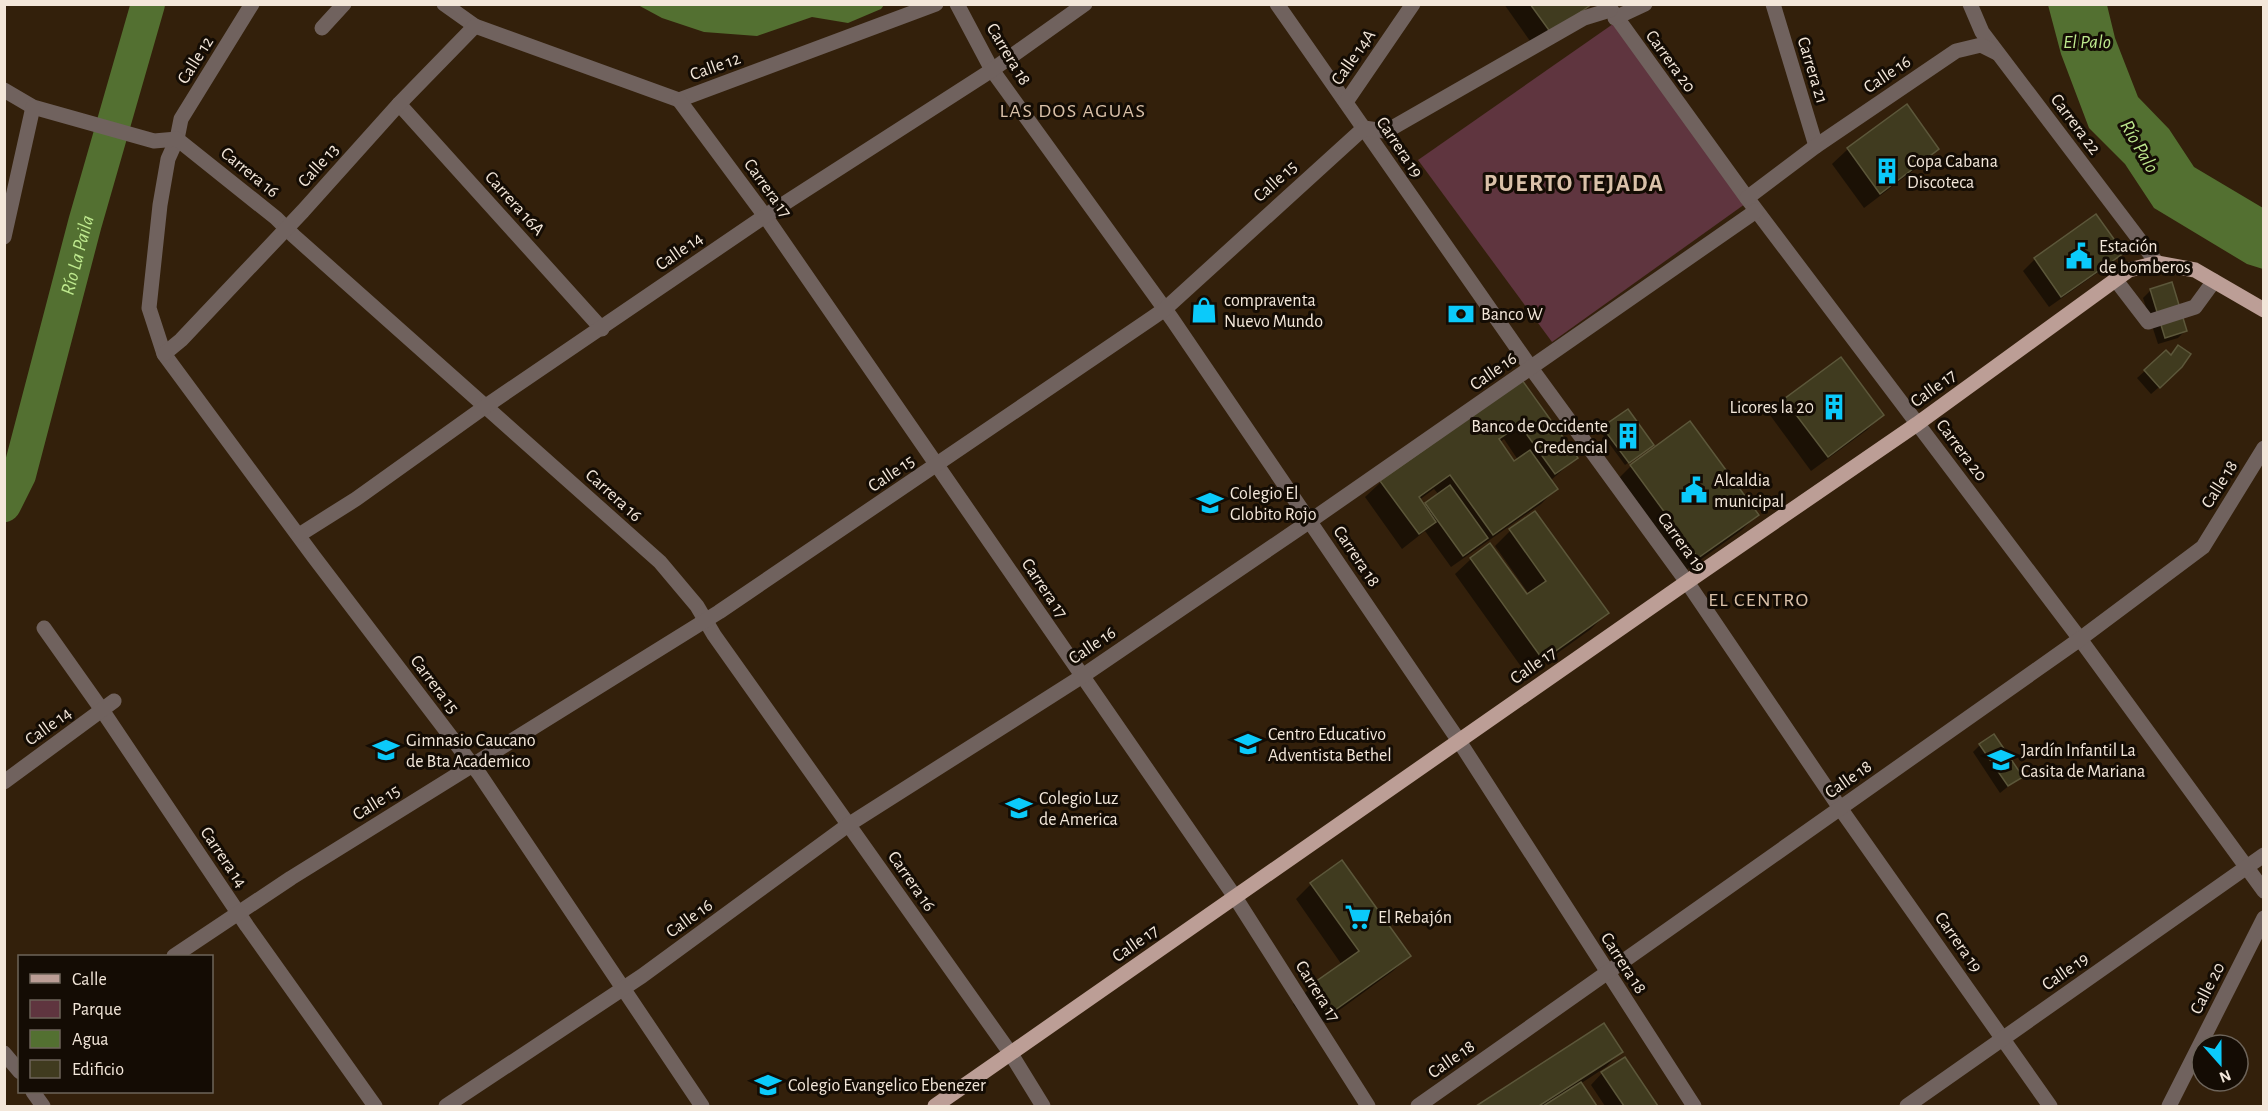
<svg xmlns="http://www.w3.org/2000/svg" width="2268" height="1111" viewBox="0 0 2268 1111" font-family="'Alegreya Sans',sans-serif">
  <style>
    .green { fill: #5f353f }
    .water { fill: #537031 }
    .shadow { fill: #0007; fill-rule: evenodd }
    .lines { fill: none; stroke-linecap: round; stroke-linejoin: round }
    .river { stroke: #537031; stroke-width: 34 }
    .building { fill: #403b1f; stroke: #5c573a; stroke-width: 1.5 }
    .minor { stroke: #70625e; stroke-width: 15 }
    .major { stroke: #bc9e96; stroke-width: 15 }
    .labels { text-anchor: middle; stroke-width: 6; stroke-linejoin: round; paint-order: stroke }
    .street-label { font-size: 18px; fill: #f3e7da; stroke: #140c04 }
    .poi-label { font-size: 18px; fill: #f3e7da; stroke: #140c04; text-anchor: start }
    .water-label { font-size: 20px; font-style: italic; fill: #bee98e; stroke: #140c04 }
    .neighbourhood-label { font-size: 20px; letter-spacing: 1.5px; fill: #dac1a9; stroke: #140c04 }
    .district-label { font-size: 24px; font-weight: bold; letter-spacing: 1.5px; fill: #dac1a9; stroke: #140c04 }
  </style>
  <rect width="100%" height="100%" fill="#33200b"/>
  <!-- green -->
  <path class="green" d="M1613,24L1745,204L1552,342L1418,160Z"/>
  <!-- water -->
  <g class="water">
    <path d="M638,5H884L881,9L848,23L812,17L757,36L704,32L662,18Z"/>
    <path d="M2048,5H2107L2115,38L2138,97L2169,129L2194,167L2263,208V269L2247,264L2154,208L2125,164L2089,128L2061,54Z"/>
  </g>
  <!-- shadow -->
  <g class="shadow">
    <path d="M1504,4H1590L1577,18L1535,48Z"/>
    <path d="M1848,149H1937L1922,164L1864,208L1832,164Z"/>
    <path d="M2096,216L2122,253L2110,264L2049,307L2023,271L2035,259Z"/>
    <path d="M2171,284L2186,330L2178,338L2158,344L2143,298L2150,291Z"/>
    <path d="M2178,347L2173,375L2151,394L2137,378L2166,352L2169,356Z"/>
    <path d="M1521,382L1576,458L1550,481L1556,489L1541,504L1451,567L1425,531L1402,549L1365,497L1381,482ZM1504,439L1518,460L1514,463L1500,442ZM1434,489L1439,495L1424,507L1419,500Z"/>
    <path d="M1785,400L1882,415L1867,430L1811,471L1770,415Z"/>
    <path d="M1603,428L1649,448L1625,465L1600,431Z"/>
    <path d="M1631,466L1757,515L1742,530L1682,573L1615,482Z"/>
    <path d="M1510,531L1607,613L1591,629L1527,675L1455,574L1471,559L1526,596L1529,594L1495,546Z"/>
    <path d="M1980,745L2021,776L2000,793L1973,752Z"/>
    <path d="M1311,884L1409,956L1393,971L1312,1030L1293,1004L1309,989L1342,965L1296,899Z"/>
    <path d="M1603,1025L1621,1052L1606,1067L1580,1084L1595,1106H1478Z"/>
    <path d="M1624,1059L1656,1106H1605L1591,1085L1602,1073Z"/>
  </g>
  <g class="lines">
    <!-- river -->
    <path class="river" id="s1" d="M4,505L19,475L85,223L148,4"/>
  </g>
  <!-- building -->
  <g class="building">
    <path d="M1530,4H1592L1551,33Z"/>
    <path d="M1907,104L1939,149L1880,194L1847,148Z"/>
    <path d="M2096,214L2124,253L2061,297L2034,258Z"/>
    <path d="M2172,282L2187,331L2165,338L2150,289Z"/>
    <path d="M2178,345L2191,354L2182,367L2160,388L2144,370L2166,350L2171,355Z"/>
    <path d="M1841,357L1884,415L1828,457L1784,399Z"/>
    <path d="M1522,380L1578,458L1555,474L1520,425L1499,439L1514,461L1530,450L1558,489L1493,535L1450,475L1419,497L1436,522L1419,534L1380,481Z"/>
    <path d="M1628,409L1654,445L1629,463L1602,427Z"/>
    <path d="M1690,421L1759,515L1698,558L1630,465Z"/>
    <path d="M1450,485L1488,538L1463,556L1425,503Z"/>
    <path d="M1535,511L1609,613L1543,660L1470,558L1490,543L1527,594L1546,581L1509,529Z"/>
    <path d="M1994,734L2023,777L2008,786L1979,744Z"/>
    <path d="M1342,860L1411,956L1328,1015L1308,987L1359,951L1310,883Z"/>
    <path d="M1604,1023L1623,1052L1539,1106H1476Z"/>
    <path d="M1625,1057L1658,1106H1624L1601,1072Z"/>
    <path d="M1581,1082L1597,1106H1543Z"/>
  </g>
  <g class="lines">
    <!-- minor -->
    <g class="minor">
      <path d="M252,4L181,119L177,139L168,159L160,205L149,308L164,354L314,557L480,775L702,1106"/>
      <path d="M444,4L475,26L679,100L936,4"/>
      <path d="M957,4L992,70L1172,319L1459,741L1694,1106"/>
      <path d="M1277,4L1531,368L1687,582L1840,808L2050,1106"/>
      <path d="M1607,4L1747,198L2080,639L2264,891"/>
      <path d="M1773,4L1816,146"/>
      <path d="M1970,4L1982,32L2157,263"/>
      <path d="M1615,18L1645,4"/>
      <path d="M322,28L344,4"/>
      <path d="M4,90L33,107L154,141L177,139L276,218L294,236L660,562L697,606L714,635L1011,1054L1043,1106"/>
      <path d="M679,100L765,216L1235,897L1368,1106"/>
      <path d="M1346,102L1413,4"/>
      <path d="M399,104L602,329"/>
      <path d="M1747,198L1816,146L1956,51L1981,45L1997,53"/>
      <path d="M4,237L33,107"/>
      <path d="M2115,279L2148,322L2195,307L2214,281"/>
      <path d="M164,354L181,340L303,211L399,104L475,26"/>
      <path d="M299,535L356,499L486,406L765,216L992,70L1085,4"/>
      <path d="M44,628L102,710L247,926L375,1106"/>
      <path d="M4,782L114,701"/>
      <path d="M174,956L291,878L719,612L1152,318L1165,309L1364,128L1385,131L1392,128L1584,18L1610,10"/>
      <path d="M4,1053L20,1072"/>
      <path d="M33,1092L43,1106"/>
      <path d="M446,1106L642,976L848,825L1081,677L1310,521L1756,211"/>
      <path d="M1418,1106L2080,639L2203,547L2264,448"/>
      <path d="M1907,1106L2264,855"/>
      <path d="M2169,1106L2264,918"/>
    </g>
    <!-- major -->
    <path class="major" d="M935,1106L1687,582L1917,424L2129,270L2157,263L2195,270L2264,310"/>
  </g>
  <!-- icons -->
  <defs>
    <g id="building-bare" transform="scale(2.07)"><path d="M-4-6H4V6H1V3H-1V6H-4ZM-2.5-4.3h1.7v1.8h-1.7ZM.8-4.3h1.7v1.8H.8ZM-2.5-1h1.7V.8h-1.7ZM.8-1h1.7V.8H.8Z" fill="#0bcafa" stroke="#140c04" stroke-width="2.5" paint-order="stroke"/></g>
    <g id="civic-bare" transform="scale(2.07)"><path d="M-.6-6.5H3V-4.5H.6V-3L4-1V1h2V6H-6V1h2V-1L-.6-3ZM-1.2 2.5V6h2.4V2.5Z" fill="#0bcafa" stroke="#140c04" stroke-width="2.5" paint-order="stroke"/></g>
    <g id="shop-bare" transform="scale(2.07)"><path d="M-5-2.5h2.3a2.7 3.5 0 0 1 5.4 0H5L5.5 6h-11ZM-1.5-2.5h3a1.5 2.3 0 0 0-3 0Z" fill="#0bcafa" stroke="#140c04" stroke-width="2.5" paint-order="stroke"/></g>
    <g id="bank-bare" transform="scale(2.07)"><path d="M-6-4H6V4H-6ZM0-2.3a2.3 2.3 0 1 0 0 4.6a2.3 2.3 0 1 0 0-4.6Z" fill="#0bcafa" stroke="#140c04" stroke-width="2.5" paint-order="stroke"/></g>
    <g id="school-bare" transform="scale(2.07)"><path d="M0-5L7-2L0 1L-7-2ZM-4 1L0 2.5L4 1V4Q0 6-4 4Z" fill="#0bcafa" stroke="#140c04" stroke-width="2.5" paint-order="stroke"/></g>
    <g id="supermarket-bare" transform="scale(2.07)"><path d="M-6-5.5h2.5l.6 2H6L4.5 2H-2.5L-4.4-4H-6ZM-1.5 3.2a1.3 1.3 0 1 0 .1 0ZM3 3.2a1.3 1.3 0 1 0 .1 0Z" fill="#0bcafa" stroke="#140c04" stroke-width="2.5" paint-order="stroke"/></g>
  </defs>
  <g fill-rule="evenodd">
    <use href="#building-bare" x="1887" y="171"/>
    <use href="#civic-bare" x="2079" y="256"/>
    <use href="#shop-bare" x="1204" y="310"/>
    <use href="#bank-bare" x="1461" y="314"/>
    <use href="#building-bare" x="1834" y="407"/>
    <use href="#building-bare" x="1628" y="436"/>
    <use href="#civic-bare" x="1694" y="490"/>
    <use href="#school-bare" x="1210" y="503"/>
    <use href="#school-bare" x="1248" y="744"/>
    <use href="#school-bare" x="386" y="750"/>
    <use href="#school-bare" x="2001" y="760"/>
    <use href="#school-bare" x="1019" y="808"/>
    <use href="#supermarket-bare" x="1358" y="917"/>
    <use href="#school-bare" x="768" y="1085"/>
  </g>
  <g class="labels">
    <!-- street labels -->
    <g class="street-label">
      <text transform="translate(1009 54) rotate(59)" y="6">Carrera 18</text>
      <text transform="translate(1353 57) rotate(-55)" y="6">Calle 14A</text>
      <text transform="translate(195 60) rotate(-58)" y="6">Calle 12</text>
      <text transform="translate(1671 61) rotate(54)" y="6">Carrera 20</text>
      <text transform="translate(715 66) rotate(-20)" y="6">Calle 12</text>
      <text transform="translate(1813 70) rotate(73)" y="6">Carrera 21</text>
      <text transform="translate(1887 74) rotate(-34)" y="6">Calle 16</text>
      <text transform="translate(2076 124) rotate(53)" y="6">Carrera 22</text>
      <text transform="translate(1400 147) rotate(56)" y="6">Carrera 19</text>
      <text transform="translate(318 165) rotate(-48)" y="6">Calle 13</text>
      <text transform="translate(250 172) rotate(39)" y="6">Carrera 16</text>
      <text transform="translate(1275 181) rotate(-42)" y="6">Calle 15</text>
      <text transform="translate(768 188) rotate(54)" y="6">Carrera 17</text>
      <text transform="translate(515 203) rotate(48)" y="6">Carrera 16A</text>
      <text transform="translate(679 251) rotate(-35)" y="6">Calle 14</text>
      <text transform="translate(1493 371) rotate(-35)" y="6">Calle 16</text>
      <text transform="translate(1933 388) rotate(-36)" y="6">Calle 17</text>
      <text transform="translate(1962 450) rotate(53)" y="6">Carrera 20</text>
      <text transform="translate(891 473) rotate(-34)" y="6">Calle 15</text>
      <text transform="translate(2219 484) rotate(-58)" y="6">Calle 18</text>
      <text transform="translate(614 495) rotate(42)" y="6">Carrera 16</text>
      <text transform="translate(1682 542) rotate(54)" y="6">Carrera 19</text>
      <text transform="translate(1357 556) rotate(56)" y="6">Carrera 18</text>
      <text transform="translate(1045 588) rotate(56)" y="6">Carrera 17</text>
      <text transform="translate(1092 645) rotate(-34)" y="6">Calle 16</text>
      <text transform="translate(1533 665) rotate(-35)" y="6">Calle 17</text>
      <text transform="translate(435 684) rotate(53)" y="6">Carrera 15</text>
      <text transform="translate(48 726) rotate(-36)" y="6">Calle 14</text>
      <text transform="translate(1848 779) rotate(-35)" y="6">Calle 18</text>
      <text transform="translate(376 802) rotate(-32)" y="6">Calle 15</text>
      <text transform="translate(224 857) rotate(56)" y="6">Carrera 14</text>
      <text transform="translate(912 881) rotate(55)" y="6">Carrera 16</text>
      <text transform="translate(689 918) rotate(-36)" y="6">Calle 16</text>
      <text transform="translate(1959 942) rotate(55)" y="6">Carrera 19</text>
      <text transform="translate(1135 943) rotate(-35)" y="6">Calle 17</text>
      <text transform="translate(1624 963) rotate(57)" y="6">Carrera 18</text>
      <text transform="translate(2065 971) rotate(-35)" y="6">Calle 19</text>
      <text transform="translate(2207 988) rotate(-63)" y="6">Calle 20</text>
      <text transform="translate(1318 991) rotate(58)" y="6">Carrera 17</text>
      <text transform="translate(1451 1059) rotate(-35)" y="6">Calle 18</text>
    </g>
    <!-- poi labels -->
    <g class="poi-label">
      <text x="1907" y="167">Copa Cabana<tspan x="1907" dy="21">Discoteca</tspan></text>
      <text x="2099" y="252">Estación<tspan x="2099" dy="21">de bomberos</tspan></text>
      <text x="1224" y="306">compraventa<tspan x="1224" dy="21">Nuevo Mundo</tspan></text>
      <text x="1481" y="320">Banco W</text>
      <text x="1814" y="413" text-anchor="end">Licores la 20</text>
      <text x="1608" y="432" text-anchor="end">Banco de Occidente<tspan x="1608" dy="21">Credencial</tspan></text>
      <text x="1714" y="486">Alcaldia<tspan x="1714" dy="21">municipal</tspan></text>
      <text x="1230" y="499">Colegio El<tspan x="1230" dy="21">Globito Rojo</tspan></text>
      <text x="1268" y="740">Centro Educativo<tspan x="1268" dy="21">Adventista Bethel</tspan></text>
      <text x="406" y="746">Gimnasio Caucano<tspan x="406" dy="21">de Bta Academico</tspan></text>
      <text x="2021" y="756">Jardín Infantil La<tspan x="2021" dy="21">Casita de Mariana</tspan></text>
      <text x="1039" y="804">Colegio Luz<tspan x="1039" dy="21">de America</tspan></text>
      <text x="1378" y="923">El Rebajón</text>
      <text x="788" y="1091">Colegio Evangelico Ebenezer</text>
    </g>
    <!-- water labels -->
    <g class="water-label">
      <text x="2087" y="48">El Palo</text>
      <text transform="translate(2140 146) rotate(60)" y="7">Río Palo</text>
      <text dy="7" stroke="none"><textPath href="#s1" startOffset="261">Río La Paila</textPath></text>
    </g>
    <!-- neighbourhood labels -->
    <g class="neighbourhood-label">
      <text x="1073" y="117">LAS DOS AGUAS</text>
      <text x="1759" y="606">EL CENTRO</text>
    </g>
    <!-- district labels -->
    <g class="district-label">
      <text x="1574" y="191">PUERTO TEJADA</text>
    </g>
  </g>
  <!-- border -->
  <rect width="2268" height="1111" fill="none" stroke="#f3e7da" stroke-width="12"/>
  <!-- legend -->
  <rect x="18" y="955" width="195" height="138" fill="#140c04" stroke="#6d645a" stroke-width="1.5"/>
  <rect x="30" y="974" width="30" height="9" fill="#bc9e96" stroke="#6d645a" stroke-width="1.5"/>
  <text x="72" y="985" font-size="18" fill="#f3e7da">Calle</text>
  <rect x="30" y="1000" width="30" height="18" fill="#5f353f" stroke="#6d645a" stroke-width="1.5"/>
  <text x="72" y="1015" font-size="18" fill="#f3e7da">Parque</text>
  <rect x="30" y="1030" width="30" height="18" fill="#537031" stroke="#6d645a" stroke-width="1.5"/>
  <text x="72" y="1045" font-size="18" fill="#f3e7da">Agua</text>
  <rect x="30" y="1060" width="30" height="18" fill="#403b1f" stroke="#6d645a" stroke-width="1.5"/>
  <text x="72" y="1075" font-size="18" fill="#f3e7da">Edificio</text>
  <!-- north arrow -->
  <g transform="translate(2220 1063) rotate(159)"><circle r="28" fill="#140c04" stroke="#6d645a" stroke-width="1.5"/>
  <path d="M0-4.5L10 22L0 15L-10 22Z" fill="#0bcafa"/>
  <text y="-9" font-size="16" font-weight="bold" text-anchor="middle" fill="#f3e7da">N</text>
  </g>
</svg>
